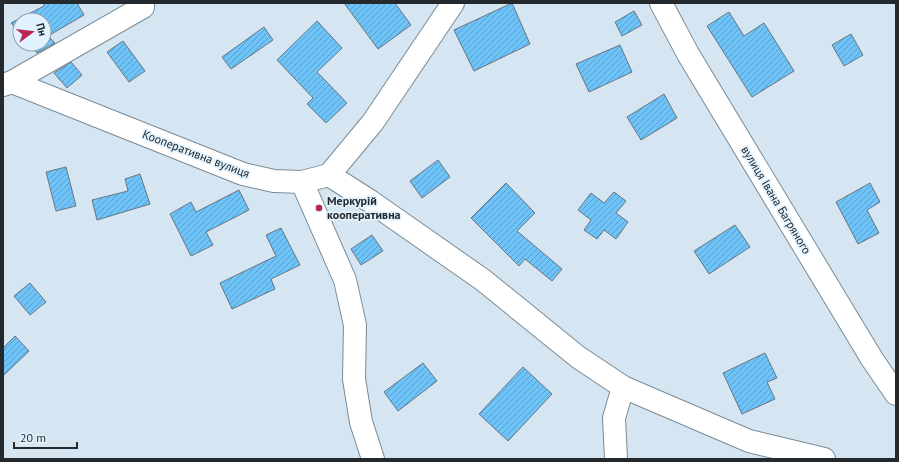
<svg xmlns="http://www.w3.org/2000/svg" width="899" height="462" viewBox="0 0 899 462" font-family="'PT Sans',sans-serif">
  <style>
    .building { fill: url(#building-hatch); stroke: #677580 }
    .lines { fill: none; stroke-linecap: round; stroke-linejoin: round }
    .minor-casing { stroke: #7b8b95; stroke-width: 24 }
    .minor { stroke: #fff; stroke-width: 22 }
    .poi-dot { fill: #b72751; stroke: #e2f3ff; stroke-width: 1.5 }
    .labels { text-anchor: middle; stroke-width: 3.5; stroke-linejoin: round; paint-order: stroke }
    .street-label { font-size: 12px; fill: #23292d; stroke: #e2f3ff }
    .poi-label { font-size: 12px; font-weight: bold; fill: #23292d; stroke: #e2f3ff; text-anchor: start }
  </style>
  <defs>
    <pattern id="building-hatch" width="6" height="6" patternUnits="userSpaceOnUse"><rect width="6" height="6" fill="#6ec3f9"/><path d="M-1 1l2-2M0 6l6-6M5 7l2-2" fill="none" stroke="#5a9eca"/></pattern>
  </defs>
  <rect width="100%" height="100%" fill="#d5e6f2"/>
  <!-- building -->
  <g class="building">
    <path d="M44,3H77L84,15L48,36L55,43L37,53L29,44H44V20H20V33L11,23L44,6Z"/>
    <path d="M344,3H395L411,25L378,49Z"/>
    <path d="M512,3L530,44L474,71L454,30Z"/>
    <path d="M634,11L642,25L622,36L615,22Z"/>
    <path d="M729,12L744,36L764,23L794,71L752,97L707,26Z"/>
    <path d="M317,21L342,48L317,72L347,103L326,123L307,104L313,98L277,60Z"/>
    <path d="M264,27L273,40L231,69L222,57Z"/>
    <path d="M851,34L863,55L844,66L832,45Z"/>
    <path d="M123,41L145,71L129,82L107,52Z"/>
    <path d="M620,45L632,72L589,92L576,64Z"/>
    <path d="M71,62L82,75L67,88L54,73Z"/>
    <path d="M664,94L677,118L641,140L627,117Z"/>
    <path d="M438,160L450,177L422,198L410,181Z"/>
    <path d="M66,167L76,206L56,211L46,172Z"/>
    <path d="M140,174L150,204L97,220L92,200L128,191L125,179Z"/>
    <path d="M506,183L535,213L517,231L562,269L552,281L525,259L519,266L471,218Z"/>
    <path d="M870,183L880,202L867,210L879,233L858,244L836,202Z"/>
    <path d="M239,190L249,210L206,232L213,245L191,256L170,214L191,202L196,212Z"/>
    <path d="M614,192L626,201L616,213L628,222L616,239L604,230L597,239L584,230L591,220L578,210L591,193L604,203Z"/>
    <path d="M735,225L750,247L709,274L694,251Z"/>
    <path d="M281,228L300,265L271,279L275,289L232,309L220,283L276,256L266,235Z"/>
    <path d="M372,235L383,251L361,265L351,249Z"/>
    <path d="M30,283L46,302L30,315L14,296Z"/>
    <path d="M15,336L29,351L3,376V348Z"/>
    <path d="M765,353L777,378L767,382L775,399L742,414L723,373Z"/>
    <path d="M423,363L437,381L398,411L384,392Z"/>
    <path d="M523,367L552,394L508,441L479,414Z"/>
  </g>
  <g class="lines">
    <!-- minor casing -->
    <g class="minor-casing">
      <g id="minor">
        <path d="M661,3L688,54L872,359L896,394"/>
        <path d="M12,82L143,7V3"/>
        <path d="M3,85L12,82L243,174L274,181L302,182L329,175L373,122L453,3"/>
        <path d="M329,175L370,201L483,280L578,357L623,387L749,441L824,459"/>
        <path d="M302,182L345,280L355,325L354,379L361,422L373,459"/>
        <path d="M616,459L614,418L623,387"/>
      </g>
    </g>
    <!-- minor -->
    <use href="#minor" class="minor"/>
  </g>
  <!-- markers -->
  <circle class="poi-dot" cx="319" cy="208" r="4"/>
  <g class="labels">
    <!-- street labels -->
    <g class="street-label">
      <text transform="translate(196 154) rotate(21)" y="4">Кооперативна вулиця</text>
      <text transform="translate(776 200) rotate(59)" y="4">вулиця Івана Багряного</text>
    </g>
    <!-- poi labels -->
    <g class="poi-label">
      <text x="327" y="205">Меркурій<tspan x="327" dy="14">кооперативна</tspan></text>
    </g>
  </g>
  <!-- border -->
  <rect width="899" height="462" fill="none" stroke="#23292d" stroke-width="8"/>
  <!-- north arrow -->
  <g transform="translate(32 32) rotate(75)"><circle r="19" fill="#e2f3ff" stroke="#96a2ab"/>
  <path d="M0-3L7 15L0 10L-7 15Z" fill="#b72751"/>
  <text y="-6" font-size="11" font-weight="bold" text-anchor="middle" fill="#23292d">Пн</text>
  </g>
  <!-- scale -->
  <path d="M14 442v6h63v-6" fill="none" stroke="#23292d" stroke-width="2"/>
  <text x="20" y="442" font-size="12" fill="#23292d" stroke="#e2f3ff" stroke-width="3" paint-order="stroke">20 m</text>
</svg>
